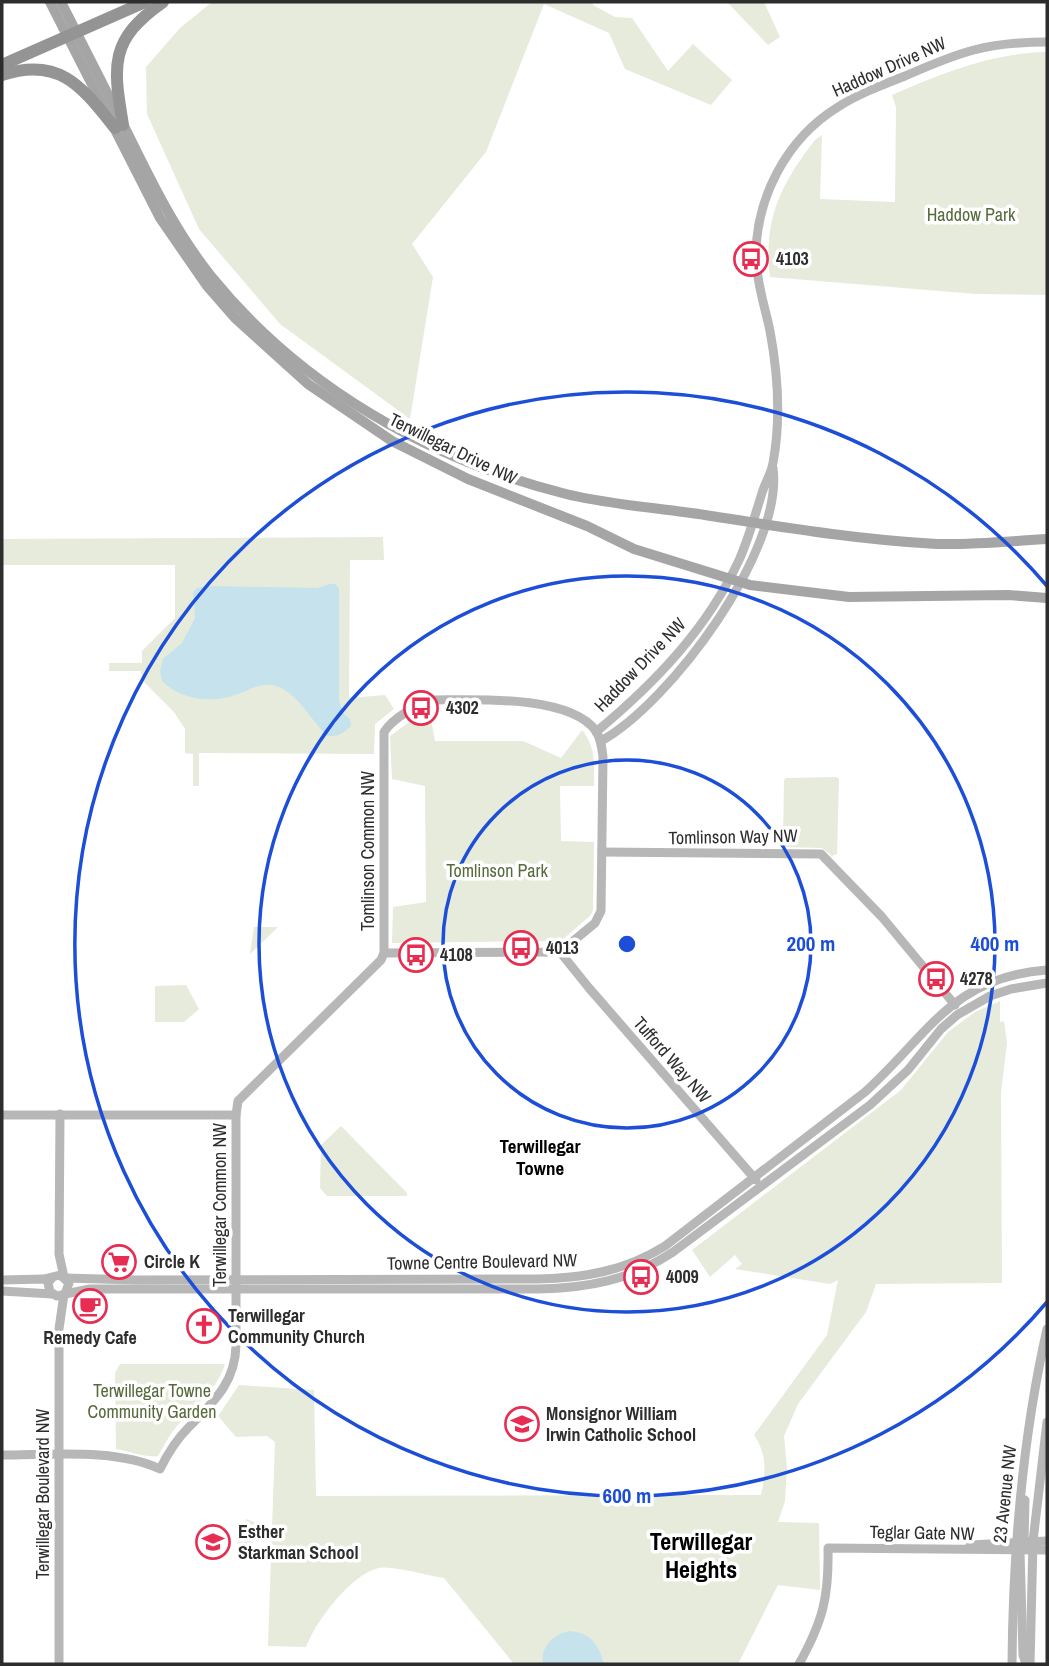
<svg xmlns="http://www.w3.org/2000/svg" width="1049" height="1666" viewBox="0 0 1049 1666" font-family="'Archivo Narrow',sans-serif">
  <style>
    .green { fill: #e6ebdb }
    .water { fill: #c6e2ec }
    .lines { fill: none; stroke-linecap: round; stroke-linejoin: round }
    .secondary { stroke: #b7b7b7; stroke-width: 9 }
    .primary { stroke: #a5a5a5; stroke-width: 10 }
    .highway { stroke: #949494; stroke-width: 12 }
    .ring { fill: none; stroke: #1d4ed8; stroke-width: 3.5 }
    .labels { text-anchor: middle; stroke-width: 7; stroke-linejoin: round; paint-order: stroke }
    .street-label { font-size: 18px; fill: #2d2d2d; stroke: #fff }
    .park-label { font-size: 18px; fill: #566a3a; stroke: #fff }
    .poi-label { font-size: 18px; font-weight: bold; fill: #2d2d2d; stroke: #fff; text-anchor: start }
    .neighbourhood-label { font-size: 19px; font-weight: bold; fill: #000; stroke: #fff }
    .district-label { font-size: 24px; font-weight: bold; fill: #000; stroke: #fff }
    .centre { fill: #1d4ed8; stroke: #fff; stroke-width: 3.5 }
    .ring-label { font-size: 21px; text-anchor: middle; font-weight: bold; fill: #1d4ed8; stroke: #fff; stroke-width: 7; stroke-linejoin: round; paint-order: stroke }
  </style>
  <rect width="100%" height="100%" fill="#fff"/>
  <!-- green -->
  <g class="green">
    <path d="M212,2H592L593,5L615,17L632,18L668,71L693,44L732,80L711,105L625,69L609,33L544,4L486,152L412,244L433,277L410,419L280,324L199,229L147,114L146,67L180,28Z"/>
    <path d="M727,2H764L780,37L768,45Z"/>
    <path d="M1047,52V295L976,294L770,277C763,219 781,184 815,140L822,135L820,199L895,202L896,107L892,95C943,73 991,53 1047,52Z"/>
    <path d="M383,537L384,560H350L349,698L385,695L394,709L375,724L374,754L199,753V786H193V754L185,753V729L174,712L142,680L141,671H109V663H142V651L175,618V565H2V539Z"/>
    <path d="M429,708L435,741H523L561,758L582,730C596,747 594,764 594,786H560L561,841L594,842L593,910L591,915L561,941L392,943L393,907L426,902L425,786L392,779L390,736Z"/>
    <path d="M836,777L839,779L837,854L832,856L822,848L785,847L783,843L784,780L786,778Z"/>
    <path d="M254,927H278L250,954Z"/>
    <path d="M186,985L199,1009L184,1022H155V986Z"/>
    <path d="M1000,1001V1022L1004,1021L1007,1043L1001,1092L1002,1283L876,1284L866,1312L798,1404L784,1436L787,1468L785,1501L778,1522L819,1523L820,1590L778,1585L738,1664H514L444,1578C430,1576 390,1565 379,1568C351,1574 316,1621 306,1647L268,1646L275,1442L267,1436L236,1437L218,1416L239,1385L314,1390L316,1496L761,1495C766,1472 767,1454 754,1435L827,1335L838,1280L830,1284L735,1269L742,1264L735,1255L710,1277L692,1250L901,1090L948,1032L975,1012Z"/>
    <path d="M341,1126L407,1193V1196H327L320,1188L321,1145Z"/>
    <path d="M120,1364H225C216,1393 191,1408 173,1431C167,1439 163,1448 158,1456C145,1458 129,1451 116,1449L115,1373Z"/>
    <path d="M246,1519L259,1524L251,1548L237,1543Z"/>
  </g>
  <!-- water -->
  <g class="water">
    <path d="M330,584H335L339,588V701L344,714L350,719L351,726C343,733 339,737 328,736C312,722 302,700 283,689C263,678 251,691 232,696C208,703 180,699 162,681L160,671L163,659L182,643L195,618L193,592L197,588L208,586L317,588Z"/>
    <path d="M570,1631C592,1633 598,1645 604,1664H543C540,1646 554,1634 570,1631Z"/>
  </g>
  <g class="lines">
    <!-- secondary -->
    <g class="secondary">
      <path d="M432,700C472,700 569,694 596,731C601,739 602,748 603,757L601,911L595,923L560,952L384,953V732C392,719 417,704 432,700Z"/>
      <path d="M596,732C655,683 708,628 740,558C749,537 755,515 762,493C765,483 771,474 773,463C781,420 778,374 770,331C765,307 757,284 756,259C755,199 786,139 838,107C858,94 882,85 905,76C960,52 986,42 1047,42"/>
      <path d="M601,741C670,703 784,550 773,468"/>
      <path d="M602,852L821,854L882,917L955,1005"/>
      <path d="M560,952L589,988L756,1180"/>
      <path d="M60,1114L59,1254L64,1277"/>
      <path d="M2,1115H236V1346C235,1384 212,1403 188,1428C176,1440 167,1455 160,1469C116,1448 50,1455 2,1455"/>
      <path d="M236,1115L238,1101L381,960L384,953"/>
      <path d="M65,1278L136,1280L538,1279C584,1278 625,1271 665,1246L865,1092C928,1035 952,977 1047,970"/>
      <path d="M2,1280L44,1279L60,1275L69,1283L65,1294L57,1296L50,1292L48,1283L52,1278"/>
      <path d="M2,1291L52,1294"/>
      <path d="M65,1294L90,1289H538C588,1288 631,1280 673,1252L870,1105L908,1070L941,1029L957,1015L990,996L1011,989L1047,983"/>
      <path d="M1025,1500L1024,1541L1032,1550"/>
      <path d="M970,1545L1047,1541"/>
      <path d="M1020,1552L1023,1655L1026,1664"/>
      <path d="M59,1664V1329L64,1294"/>
      <path d="M799,1664C823,1621 829,1597 828,1548L1047,1550"/>
      <path d="M1012,1664C1013,1551 1022,1439 1047,1329"/>
      <path d="M1030,1664L1033,1541L1047,1422"/>
    </g>
    <!-- primary -->
    <g class="primary">
      <path d="M50,2L160,218L207,286L235,318L308,384L392,441L468,479L587,526L634,549L750,585L849,597L1008,595L1047,598"/>
      <path d="M61,2C82,44 104,86 125,128C150,179 175,231 211,276C300,386 429,460 566,494C612,505 659,508 705,515C782,527 859,540 937,544C973,545 1011,541 1047,539"/>
    </g>
    <!-- highway -->
    <g class="highway">
      <path d="M2,65L145,2"/>
      <path d="M2,75C60,56 82,87 115,128"/>
      <path d="M123,125C113,65 109,40 163,2"/>
    </g>
  </g>
  <!-- distance rings -->
  <g class="ring">
    <circle cx="627" cy="944" r="184"/>
    <circle cx="627" cy="944" r="368"/>
    <path d="M1047 1302A552 552 0 1 1 1047 586"/>
  </g>
  <!-- icons -->
  <defs>
    <g id="bus-ring" transform="scale(1.75)"><circle r="9.5" fill="#fff" stroke="#e72d51" stroke-width="1.5"/><path d="M-5-6H5V4H4V6H2V4H-2V6H-4V4H-5ZM-3.5-4V0h7V-4ZM-3.5 1.2v1.5H-2V1.2ZM2 1.2v1.5H3.5V1.2Z" fill="#e72d51"/></g>
    <g id="supermarket-ring" transform="scale(1.75)"><circle r="9.5" fill="#fff" stroke="#e72d51" stroke-width="1.5"/><path d="M-6-5.5h2.5l.6 2H6L4.5 2H-2.5L-4.4-4H-6ZM-1.5 3.2a1.3 1.3 0 1 0 .1 0ZM3 3.2a1.3 1.3 0 1 0 .1 0Z" fill="#e72d51"/></g>
    <g id="cafe-ring" transform="scale(1.75)"><circle r="9.5" fill="#fff" stroke="#e72d51" stroke-width="1.5"/><path d="M-5.5-4.5H6V0H3Q3 3.5 0 3.5H-2.5Q-5.5 3.5-5.5 0ZM3-3.2v2h1.7v-2ZM-6 4.5H4V6H-6Z" fill="#e72d51"/></g>
    <g id="church-ring" transform="scale(1.75)"><circle r="9.5" fill="#fff" stroke="#e72d51" stroke-width="1.5"/><path d="M-1.2-6h2.4v3.5h3.3v2.4h-3.3V6h-2.4V-.1h-3.3v-2.4h3.3Z" fill="#e72d51"/></g>
    <g id="school-ring" transform="scale(1.75)"><circle r="9.5" fill="#fff" stroke="#e72d51" stroke-width="1.5"/><path d="M0-5L7-2L0 1L-7-2ZM-4 1L0 2.5L4 1V4Q0 6-4 4Z" fill="#e72d51"/></g>
  </defs>
  <g fill-rule="evenodd">
    <use href="#bus-ring" x="751" y="259"/>
    <use href="#bus-ring" x="421" y="708"/>
    <use href="#bus-ring" x="521" y="948"/>
    <use href="#bus-ring" x="416" y="955"/>
    <use href="#bus-ring" x="936" y="979"/>
    <use href="#supermarket-ring" x="119" y="1262"/>
    <use href="#bus-ring" x="641" y="1277"/>
    <use href="#cafe-ring" x="90" y="1306"/>
    <use href="#church-ring" x="204" y="1326"/>
    <use href="#school-ring" x="522" y="1424"/>
    <use href="#school-ring" x="213" y="1542"/>
  </g>
  <g class="labels">
    <!-- street labels -->
    <g class="street-label">
      <text transform="translate(889 67) rotate(-24)" y="6">Haddow Drive NW</text>
      <text transform="translate(453 449) rotate(26)" y="6">Terwillegar Drive NW</text>
      <text transform="translate(640 665) rotate(-46)" y="6">Haddow Drive NW</text>
      <text transform="translate(733 837) rotate(-1)" y="6">Tomlinson Way NW</text>
      <text transform="translate(368 851) rotate(-90)" y="6">Tomlinson Common NW</text>
      <text transform="translate(672 1060) rotate(49)" y="6">Tufford Way NW</text>
      <text transform="translate(220 1205) rotate(-90)" y="6">Terwillegar Common NW</text>
      <text transform="translate(482 1262) rotate(-1)" y="6">Towne Centre Boulevard NW</text>
      <text transform="translate(43 1494) rotate(-90)" y="6">Terwillegar Boulevard NW</text>
      <text transform="translate(1005 1494) rotate(-84)" y="6">23 Avenue NW</text>
      <text transform="translate(922 1533) rotate(1)" y="6">Teglar Gate NW</text>
    </g>
    <!-- park labels -->
    <g class="park-label">
      <text x="971" y="221">Haddow Park</text>
      <text x="497" y="877">Tomlinson Park</text>
      <text x="152" y="1397">Terwillegar Towne<tspan x="152" dy="21">Community Garden</tspan></text>
    </g>
    <!-- poi labels -->
    <g class="poi-label">
      <text x="776" y="265">4103</text>
      <text x="446" y="714">4302</text>
      <text x="546" y="954">4013</text>
      <text x="440" y="961">4108</text>
      <text x="960" y="985">4278</text>
      <text x="144" y="1268">Circle K</text>
      <text x="666" y="1283">4009</text>
      <text x="228" y="1322">Terwillegar<tspan x="228" dy="21">Community Church</tspan></text>
      <text x="90" y="1344" text-anchor="middle">Remedy Cafe</text>
      <text x="546" y="1420">Monsignor William<tspan x="546" dy="21">Irwin Catholic School</tspan></text>
      <text x="238" y="1538">Esther<tspan x="238" dy="21">Starkman School</tspan></text>
    </g>
    <!-- neighbourhood labels -->
    <g class="neighbourhood-label">
      <text x="540" y="1153">Terwillegar<tspan x="540" dy="22">Towne</tspan></text>
    </g>
    <!-- district labels -->
    <g class="district-label">
      <text x="701" y="1550">Terwillegar<tspan x="701" dy="28">Heights</tspan></text>
    </g>
  </g>
  <circle cx="627" cy="944" r="10" class="centre"/>
  <g class="ring-label">
    <text x="811" y="951">200 m</text>
    <text x="995" y="951">400 m</text>
    <text x="627" y="1503">600 m</text>
  </g>
  <!-- border -->
  <rect width="1049" height="1666" fill="none" stroke="#2d2d2d" stroke-width="7"/>
</svg>
